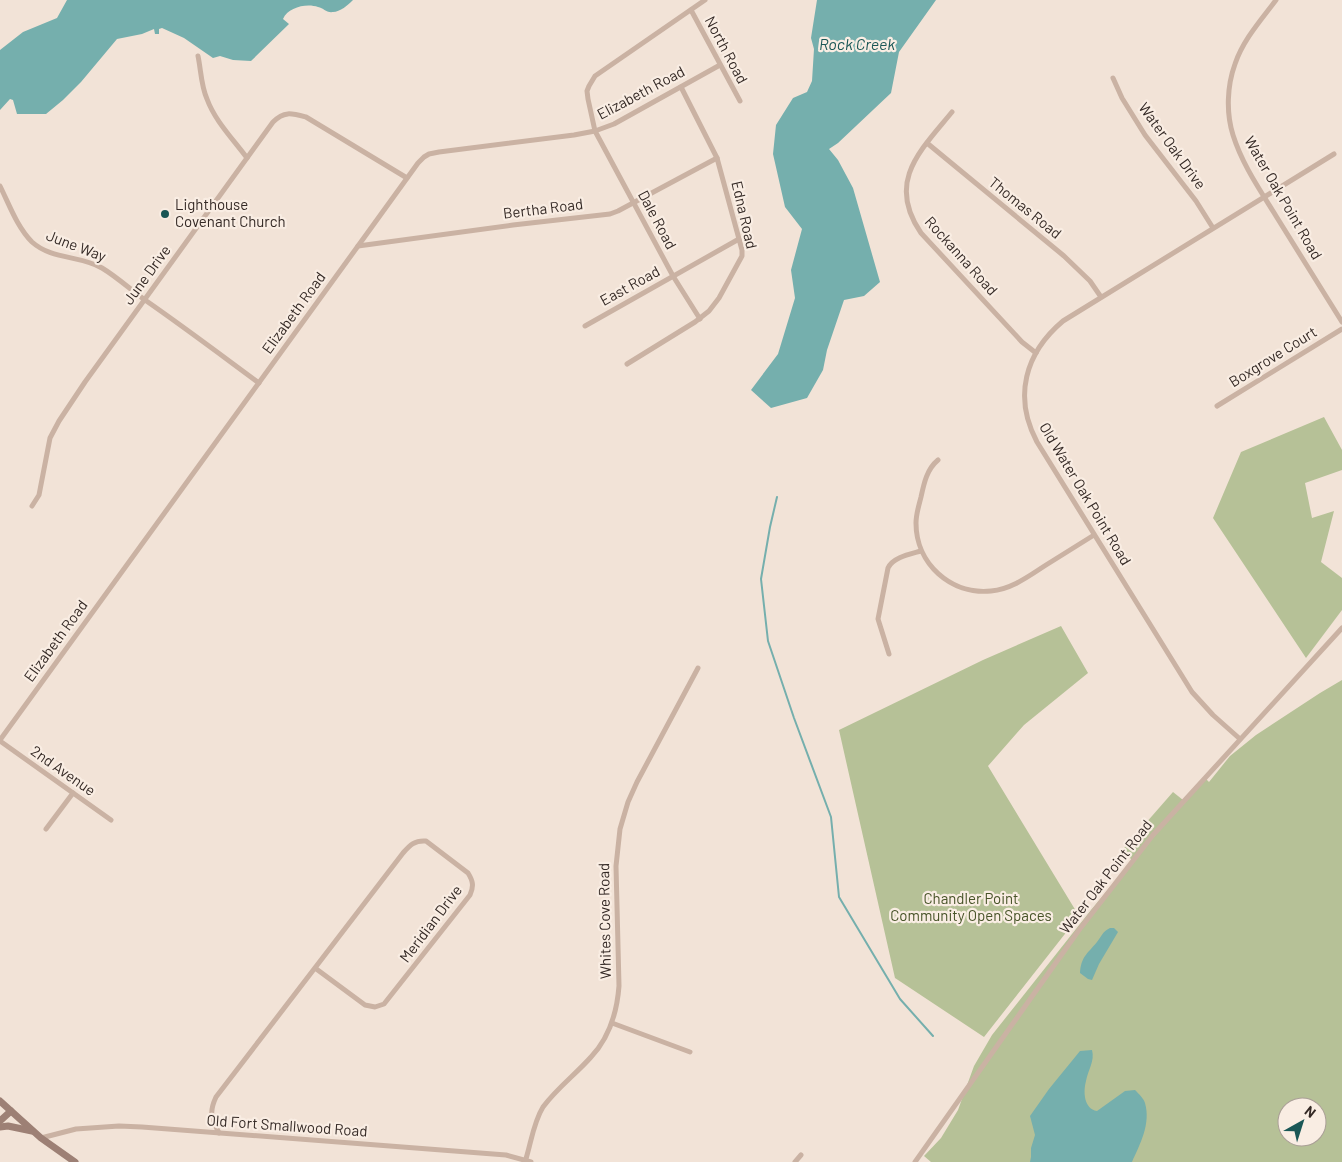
<svg xmlns="http://www.w3.org/2000/svg" width="1342" height="1162" viewBox="0 0 1342 1162" font-family="Barlow,sans-serif">
  <style>
    .green { fill: #b6c197; fill-rule: evenodd }
    .water { fill: #75afad }
    .lines { fill: none; stroke-linecap: round; stroke-linejoin: round }
    .stream { stroke: #75afad; stroke-width: 2 }
    .street { stroke: #cab2a3; stroke-width: 5 }
    .secondary { stroke: #9d8075; stroke-width: 7 }
    .poi-dot { fill: #1a5756; stroke: #f9ede3; stroke-width: 2 }
    .labels { text-anchor: middle; stroke-width: 4.5; stroke-linejoin: round; paint-order: stroke }
    .street-label { font-size: 15px; fill: #342925; stroke: #f9ede3 }
    .poi-label { font-size: 15px; fill: #342925; stroke: #f9ede3; text-anchor: start }
    .park-label { font-size: 15px; fill: #475328; stroke: #f9ede3 }
    .water-label { font-size: 16px; font-style: italic; fill: #1a5756; stroke: #f9ede3 }
  </style>
  <rect width="100%" height="100%" fill="#f2e3d7"/>
  <!-- green -->
  <g class="green">
    <path d="M1324,417L1342,450V470L1305,483L1312,518L1334,511L1321,562L1342,578V610L1306,658L1213,518L1241,452Z"/>
    <path d="M1061,626L1088,673L1024,725L988,766L1079,916L984,1037L895,978L839,730L983,660Z"/>
    <path d="M1342,680V1162H931L924,1156L941,1138L958,1110L974,1066L992,1035L1091,910L1132,861L1124,848L1173,792L1183,800L1205,778L1209,782L1230,756L1256,735L1320,693ZM1287,1107H1317V1137H1287Z"/>
  </g>
  <!-- water -->
  <g class="water">
    <path d="M67,0H353C348,5 340,12 333,12C326,13 324,8 318,7C307,3 288,7 283,19L289,24L251,61L233,60L220,56L213,58L184,38L162,28L159,29V34H155L154,29L142,34L117,39L81,82L63,100L46,114H17L13,100L10,99L0,110V50L23,32L57,18Z"/>
    <path d="M817,0H936L899,52L891,93L838,143L829,149L838,160L853,188L880,282L864,296L844,300L827,350L823,370L807,398L771,408L751,390L778,354L795,298L791,270L802,229L785,207L773,154L776,125L793,98L807,92L812,81L814,49L811,38Z"/>
    <path d="M1110,928H1114L1118,932L1099,964L1092,980L1088,979L1080,973C1081,957 1087,954 1097,942C1102,936 1102,932 1110,928Z"/>
    <path d="M1092,1050C1095,1061 1088,1070 1086,1081C1083,1092 1084,1109 1097,1111L1125,1091L1135,1090C1139,1094 1144,1099 1145,1103C1151,1124 1140,1144 1132,1162H1030L1031,1157V1148L1035,1135L1030,1116L1049,1089L1080,1051Z"/>
  </g>
  <g class="lines">
    <!-- stream -->
    <path class="stream" d="M777,497L770,527L761,579L768,641L794,718L831,817L839,897L900,999L933,1036"/>
    <!-- street -->
    <g class="street">
      <path d="M1276,0C1261,20 1243,40 1235,64C1227,86 1226,113 1233,135C1242,164 1260,190 1276,216C1298,251 1320,287 1342,322"/>
      <path d="M691,10L740,101"/>
      <path d="M198,56C201,70 201,86 207,99C215,121 233,139 247,158"/>
      <path d="M1113,78L1122,98L1145,135L1196,201L1213,228"/>
      <path d="M952,112C920,151 886,182 921,233L1022,342L1036,353"/>
      <path d="M927,143L1064,256L1090,281L1101,297"/>
      <path d="M0,186C9,204 17,227 32,242C52,260 80,255 102,268C117,277 131,290 145,300C184,327 221,355 259,383"/>
      <path d="M358,246L513,225L610,214L618,211L717,158"/>
      <path d="M700,319L673,276L595,131L588,99L587,91L589,86L595,76L705,0"/>
      <path d="M585,326L739,239"/>
      <path d="M627,364L695,322L709,311L719,298L742,256V250L739,239L717,158L681,87"/>
      <path d="M1217,406L1342,329"/>
      <path d="M938,460C927,469 924,483 921,497C919,505 916,514 916,523C916,564 951,595 991,591C1012,589 1029,576 1046,565C1062,555 1078,545 1094,535"/>
      <path d="M32,506L39,495L50,438L59,421L85,382L273,122C284,111 291,113 306,117L407,178"/>
      <path d="M889,654L878,619L888,568C893,557 911,554 921,551"/>
      <path d="M1240,739L1213,715L1192,692L1037,442C1013,397 1025,353 1063,321L1334,154"/>
      <path d="M0,740L358,246L418,163L424,157L429,154L439,152L574,135L595,131L614,124L720,65"/>
      <path d="M0,741L111,820"/>
      <path d="M46,829L73,793"/>
      <path d="M612,1023L690,1052"/>
      <path d="M219,1133C211,1118 209,1112 216,1097L403,853C410,845 415,840 426,841L468,873C473,881 474,886 470,895L384,1004L375,1007L365,1005L315,968"/>
      <path d="M41,1138L76,1129L119,1126L142,1127L506,1155L531,1162"/>
      <path d="M525,1162C531,1144 533,1123 543,1107C557,1088 576,1074 591,1057C609,1038 617,1012 619,986L616,866L620,829L628,802L637,782L698,668"/>
      <path d="M795,1162L801,1155"/>
      <path d="M915,1162L1079,930L1153,835L1342,628"/>
    </g>
    <!-- secondary -->
    <g class="secondary">
      <path d="M0,1101L41,1138L75,1162"/>
      <path d="M0,1121L11,1111"/>
      <path d="M0,1127L8,1126L32,1131"/>
    </g>
  </g>
  <!-- markers -->
  <circle class="poi-dot" cx="165" cy="214" r="5"/>
  <g class="labels">
    <!-- street labels -->
    <g class="street-label">
      <text transform="translate(726 50) rotate(62)" y="5">North Road</text>
      <text transform="translate(641 93) rotate(-28)" y="5">Elizabeth Road</text>
      <text transform="translate(1172 146) rotate(54)" y="5">Water Oak Drive</text>
      <text transform="translate(1283 198) rotate(60)" y="5">Water Oak Point Road</text>
      <text transform="translate(1025 208) rotate(39)" y="5">Thomas Road</text>
      <text transform="translate(543 209) rotate(-7)" y="5">Bertha Road</text>
      <text transform="translate(744 215) rotate(77)" y="5">Edna Road</text>
      <text transform="translate(657 220) rotate(62)" y="5">Dale Road</text>
      <text transform="translate(76 246) rotate(21)" y="5">June Way</text>
      <text transform="translate(961 256) rotate(48)" y="5">Rockanna Road</text>
      <text transform="translate(147 275) rotate(-54)" y="5">June Drive</text>
      <text transform="translate(630 286) rotate(-29)" y="5">East Road</text>
      <text transform="translate(294 313) rotate(-54)" y="5">Elizabeth Road</text>
      <text transform="translate(1273 357) rotate(-32)" y="5">Boxgrove Court</text>
      <text transform="translate(1085 494) rotate(59)" y="5">Old Water Oak Point Road</text>
      <text transform="translate(56 641) rotate(-54)" y="5">Elizabeth Road</text>
      <text transform="translate(63 771) rotate(35)" y="5">2nd Avenue</text>
      <text transform="translate(1106 877) rotate(-52)" y="5">Water Oak Point Road</text>
      <text transform="translate(605 921) rotate(-91)" y="5">Whites Cove Road</text>
      <text transform="translate(431 924) rotate(-53)" y="5">Meridian Drive</text>
      <text transform="translate(287 1126) rotate(4)" y="5">Old Fort Smallwood Road</text>
    </g>
    <!-- poi labels -->
    <g class="poi-label">
      <text x="175" y="210">Lighthouse<tspan x="175" dy="17">Covenant Church</tspan></text>
    </g>
    <!-- park labels -->
    <g class="park-label">
      <text x="971" y="904">Chandler Point<tspan x="971" dy="17">Community Open Spaces</tspan></text>
    </g>
    <!-- water labels -->
    <g class="water-label">
      <text x="857" y="50">Rock Creek</text>
    </g>
  </g>
  <!-- north arrow -->
  <g transform="translate(1302 1122) rotate(39)"><circle r="24" fill="#f9ede3" stroke="#aa9f97"/>
  <path d="M0-4L9 19L0 12L-9 19Z" fill="#1a5756"/>
  <text y="-8" font-size="14" font-weight="bold" text-anchor="middle" fill="#342925">N</text>
  </g>
</svg>
